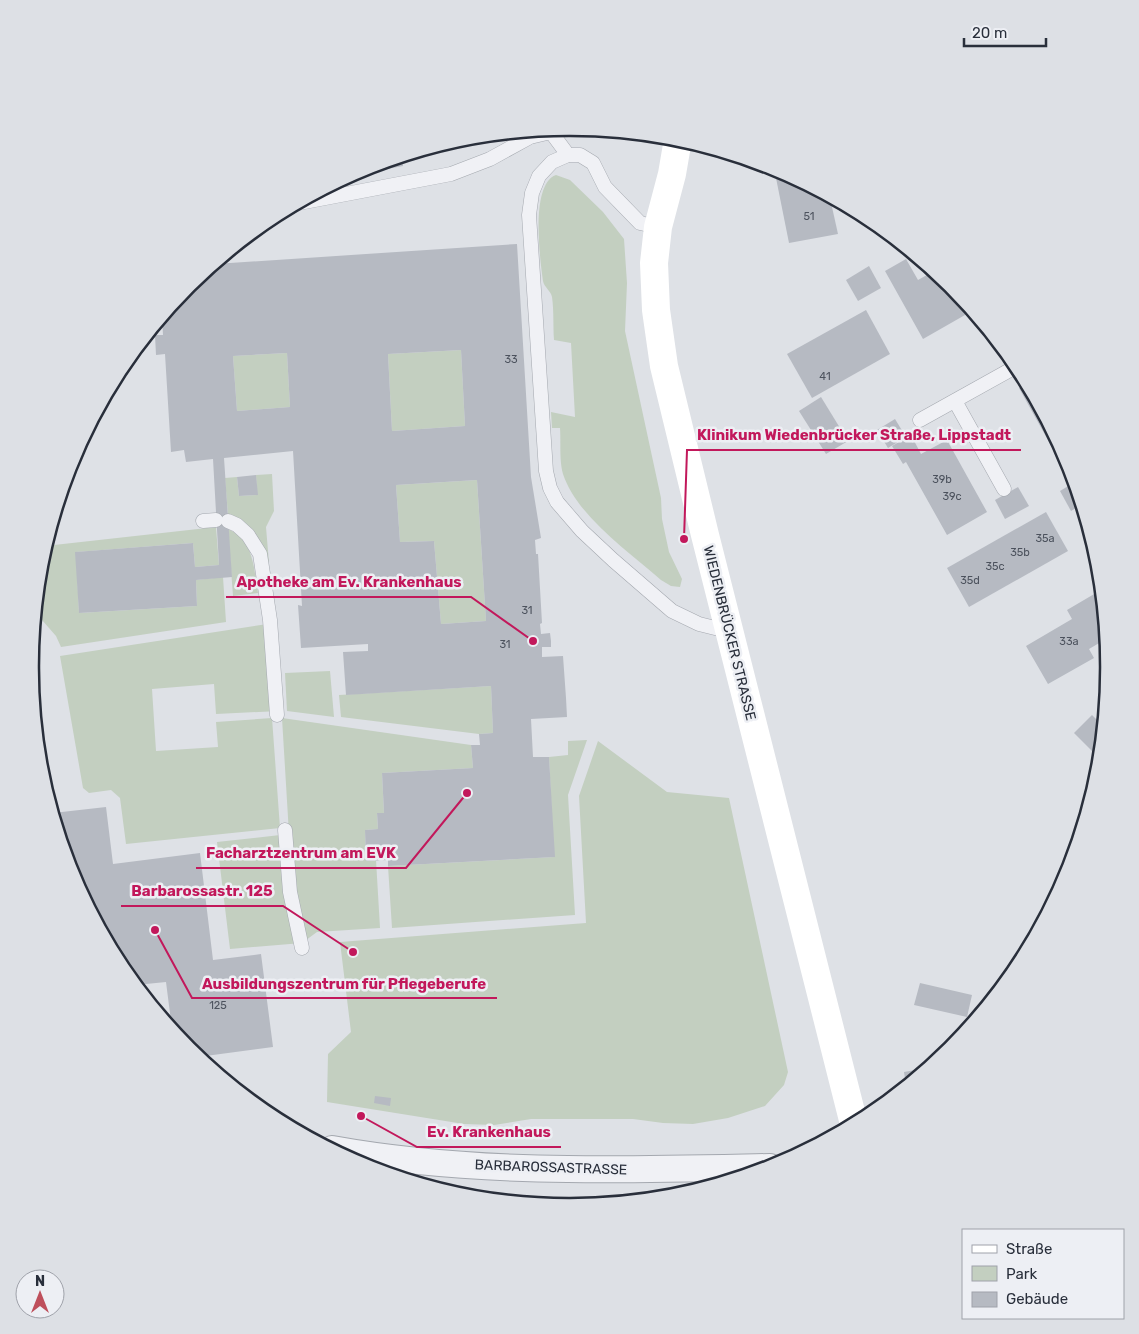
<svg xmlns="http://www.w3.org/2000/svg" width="1139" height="1334" viewBox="0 0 1139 1334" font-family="Rubik,sans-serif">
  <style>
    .green { fill: #c3cfc0 }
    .building { fill: #b6bac2; fill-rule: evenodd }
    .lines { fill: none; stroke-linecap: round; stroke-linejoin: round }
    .lane-casing { stroke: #a4a8af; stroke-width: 15 }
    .street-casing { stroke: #a4a8af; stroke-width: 28 }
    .lane { stroke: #f0f1f5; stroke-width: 14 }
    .street { stroke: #f0f1f5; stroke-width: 26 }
    .secondary { stroke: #fff; stroke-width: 28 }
    .labels { text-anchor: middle; stroke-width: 5; stroke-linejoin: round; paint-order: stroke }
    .number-label { font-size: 11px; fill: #4c525d }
    .street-label { font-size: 14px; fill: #292f3b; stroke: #edeff4 }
    .rim { fill: none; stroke: #292f3b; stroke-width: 2.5 }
    .leader { fill: none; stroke: #c2185b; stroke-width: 2 }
    .callout-dot { fill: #c2185b; stroke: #edeff4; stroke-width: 2 }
    .callout-label { font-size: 15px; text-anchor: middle; font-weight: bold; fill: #c2185b; stroke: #edeff4; stroke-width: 5; stroke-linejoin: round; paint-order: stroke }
  </style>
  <rect width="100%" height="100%" fill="#dee1e6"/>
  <!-- green -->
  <g class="green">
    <path d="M556,175L570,180L603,212L624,239L627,283L625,331L661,498L662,519L669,552L682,579L680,587L671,586L661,580C628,551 577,516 563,474C559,460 561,442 560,428H552L551,412L575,417L571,343L554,340C553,326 554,311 552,297C551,291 544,287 543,281C540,259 530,184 556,175Z"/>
    <path d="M461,350L465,426L392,431L388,354Z"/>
    <path d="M287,353L290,407L237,411L233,356Z"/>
    <path d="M272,474L274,511L266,527L269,563L253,532L228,515L225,478L237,477L239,496L257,495L256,475Z"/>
    <path d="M477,480L486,621L441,624L434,541L400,542L396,485Z"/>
    <path d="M216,527L219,565L195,567L193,543L76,552L79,613L197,606L196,580L223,577L226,622L61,647L56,636L35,612L40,561L45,546Z"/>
    <path d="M228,529C254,540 254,569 258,593L233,596Z"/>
    <path d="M274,623L279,711L216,714L214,684L152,689L156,751L218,747L216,722L272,718L280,828L126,844L120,798L111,790L89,793L83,788L60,656Z"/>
    <path d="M330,671L334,717L287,711L285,673Z"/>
    <path d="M491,686L493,733L479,734L341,717L339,695Z"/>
    <path d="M282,718L471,745L473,768L382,773L384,813L377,814L378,829L365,830L366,861L376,860L380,928L317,932L302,943L230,949L217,842L289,834Z"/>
    <path d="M587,740L568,795L575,915L392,928L388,866L554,857L549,757L568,755V741Z"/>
    <path d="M598,741L667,792L729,798L788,1072L784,1085L765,1106L728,1118L693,1124L663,1123L633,1119H531L494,1125L464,1124L327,1102L328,1054L351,1032L340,942L586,923L579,796Z"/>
  </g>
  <!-- building -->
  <g class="building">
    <path d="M402,157L403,166L350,176L363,168Z"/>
    <path d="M774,168L830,198L838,234L789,243Z"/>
    <path d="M517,244L531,477L541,538L535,540L536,554H538L542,623L540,624L541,634L550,633L551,641V647H542V657L563,656L566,698L567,717L531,719L533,757H549L555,857L388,866V860L366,861L365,830L378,829L377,813H384L382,773L473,768L471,745H480L479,734L493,733L491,686L346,695L343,652L368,651V644L301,648L298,605L302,606L293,451L224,458L232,577L196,580L197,606L79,613L75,552L193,543L195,567L219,565L213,459L186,462L184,450L171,452L165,354L156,355L155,335H163L162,317L188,285L215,264ZM461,350L465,426L392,431L388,354ZM287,353L290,407L237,411L233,356ZM477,480L486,621L441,624L434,541L400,542L396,485Z"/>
    <path d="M906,259L918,280L934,271L951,286L972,311L923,339L885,271Z"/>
    <path d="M869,266L881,288L858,301L846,280Z"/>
    <path d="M866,310L890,354L812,398L787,354Z"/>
    <path d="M1021,373L1066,456L1059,460L1019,388L1021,387L1015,376Z"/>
    <path d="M821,397L848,441L826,454L799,411Z"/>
    <path d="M895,419L906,437L888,448L877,430Z"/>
    <path d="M911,435L921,454L947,440L987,512L947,535L906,462L903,464L892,446Z"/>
    <path d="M256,475L258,495L239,496L237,477Z"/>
    <path d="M1075,482L1081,505L1071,511L1060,491Z"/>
    <path d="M1018,487L1029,506L1005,519L995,500Z"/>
    <path d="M1046,512L1068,551L969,607L947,568Z"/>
    <path d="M1101,590L1106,639L1089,649L1094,658L1048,684L1026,646L1072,619L1067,610Z"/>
    <path d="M1092,715L1103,726L1100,759L1074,733Z"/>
    <path d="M106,807L113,864L200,853L213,960L261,954L273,1047L198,1057L172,1029L166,982L136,985L121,966L71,873L53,813Z"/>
    <path d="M920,983L972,995L967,1017L914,1005Z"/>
    <path d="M927,1068L906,1085L904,1072Z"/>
    <path d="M375,1096L391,1098L390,1106L374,1103Z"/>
  </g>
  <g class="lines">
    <!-- lane casing -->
    <g class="lane-casing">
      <g id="lane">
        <path d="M299,203L451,174L490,159L530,137L551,132L568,155"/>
        <path d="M658,227L640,223L605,187L593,163L580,155H568L552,162L539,176L532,193L529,215L546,471L550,488L557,502L582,531L613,560L672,611L699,624L731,632"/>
        <path d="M955,401L1004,489"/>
        <path d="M920,420L1017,366"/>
        <path d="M203,521L216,520"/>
        <path d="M228,521L237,525L248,535L260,554L270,620L277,715"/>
        <path d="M285,830L290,892L302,948"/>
      </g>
    </g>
    <!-- street casing -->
    <g class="street-casing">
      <path id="street" d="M332,1149C476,1175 625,1170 770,1167"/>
    </g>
    <!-- lane -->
    <use href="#lane" class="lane"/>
    <!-- street -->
    <use href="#street" class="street"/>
    <!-- secondary -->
    <path class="secondary" d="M678,139L672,174L658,227L654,263L656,310L664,366L705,535L854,1124"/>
  </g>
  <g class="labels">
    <!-- number labels -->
    <g class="number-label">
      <text x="809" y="220">51</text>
      <text x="511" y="363">33</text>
      <text x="825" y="380">41</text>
      <text x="942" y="483">39b</text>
      <text x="952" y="500">39c</text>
      <text x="1045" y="542">35a</text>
      <text x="1020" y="556">35b</text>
      <text x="995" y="570">35c</text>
      <text x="970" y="584">35d</text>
      <text x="527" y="614">31</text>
      <text x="1069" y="645">33a</text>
      <text x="505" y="648">31</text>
      <text x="218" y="1009">125</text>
    </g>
    <!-- street labels -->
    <g class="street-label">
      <text transform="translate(730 633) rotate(76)" y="5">WIEDENBRÜCKER STRASSE</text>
      <text transform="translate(551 1167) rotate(2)" y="5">BARBAROSSASTRASSE</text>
    </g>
  </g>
  <!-- crop -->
  <path d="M0 0H1139V1334H0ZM569 136H570A530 530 0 0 1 1100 666V668A530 530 0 0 1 570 1198H569A530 530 0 0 1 39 668V666A530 530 0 0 1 569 136Z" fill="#dde0e5" fill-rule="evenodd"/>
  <path class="rim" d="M569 136H570A530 530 0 0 1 1100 666V668A530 530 0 0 1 570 1198H569A530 530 0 0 1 39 668V666A530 530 0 0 1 569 136Z"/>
  <!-- callouts -->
  <path class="leader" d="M684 539L687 450H1021M533 641L471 597H226M467 793L406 868H196M353 952L283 906H121M155 930L192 998H497M361 1116L417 1147H561"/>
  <g class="callout-dot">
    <circle cx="684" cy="539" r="5"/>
    <circle cx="533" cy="641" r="5"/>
    <circle cx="467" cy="793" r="5"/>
    <circle cx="353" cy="952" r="5"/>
    <circle cx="155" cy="930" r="5"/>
    <circle cx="361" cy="1116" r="5"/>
  </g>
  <g class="callout-label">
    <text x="854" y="440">Klinikum Wiedenbrücker Straße, Lippstadt</text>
    <text x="349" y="587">Apotheke am Ev. Krankenhaus</text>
    <text x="301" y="858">Facharztzentrum am EVK</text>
    <text x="202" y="896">Barbarossastr. 125</text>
    <text x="344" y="989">Ausbildungszentrum für Pflegeberufe</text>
    <text x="489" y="1137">Ev. Krankenhaus</text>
  </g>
  <!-- legend -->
  <rect x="962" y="1229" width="162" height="90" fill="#edeff4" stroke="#9fa2aa"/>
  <rect x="972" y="1245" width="25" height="8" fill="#ffffff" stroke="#9fa2aa"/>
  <text x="1006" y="1254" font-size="15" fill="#292f3b">Straße</text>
  <rect x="972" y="1266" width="25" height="15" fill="#c3cfc0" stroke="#9fa2aa"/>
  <text x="1006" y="1279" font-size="15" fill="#292f3b">Park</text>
  <rect x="972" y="1292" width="25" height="15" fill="#b6bac2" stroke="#9fa2aa"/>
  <text x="1006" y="1304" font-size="15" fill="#292f3b">Gebäude</text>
  <!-- north arrow -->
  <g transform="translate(40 1294)"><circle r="24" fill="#edeff4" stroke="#9fa2aa"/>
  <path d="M0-4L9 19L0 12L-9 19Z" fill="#be4f5b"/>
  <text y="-8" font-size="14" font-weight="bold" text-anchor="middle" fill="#292f3b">N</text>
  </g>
  <!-- scale -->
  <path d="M964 38v8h82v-8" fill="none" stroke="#292f3b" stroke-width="2.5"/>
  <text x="972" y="38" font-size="15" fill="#292f3b" stroke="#edeff4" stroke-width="4" paint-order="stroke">20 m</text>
</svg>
